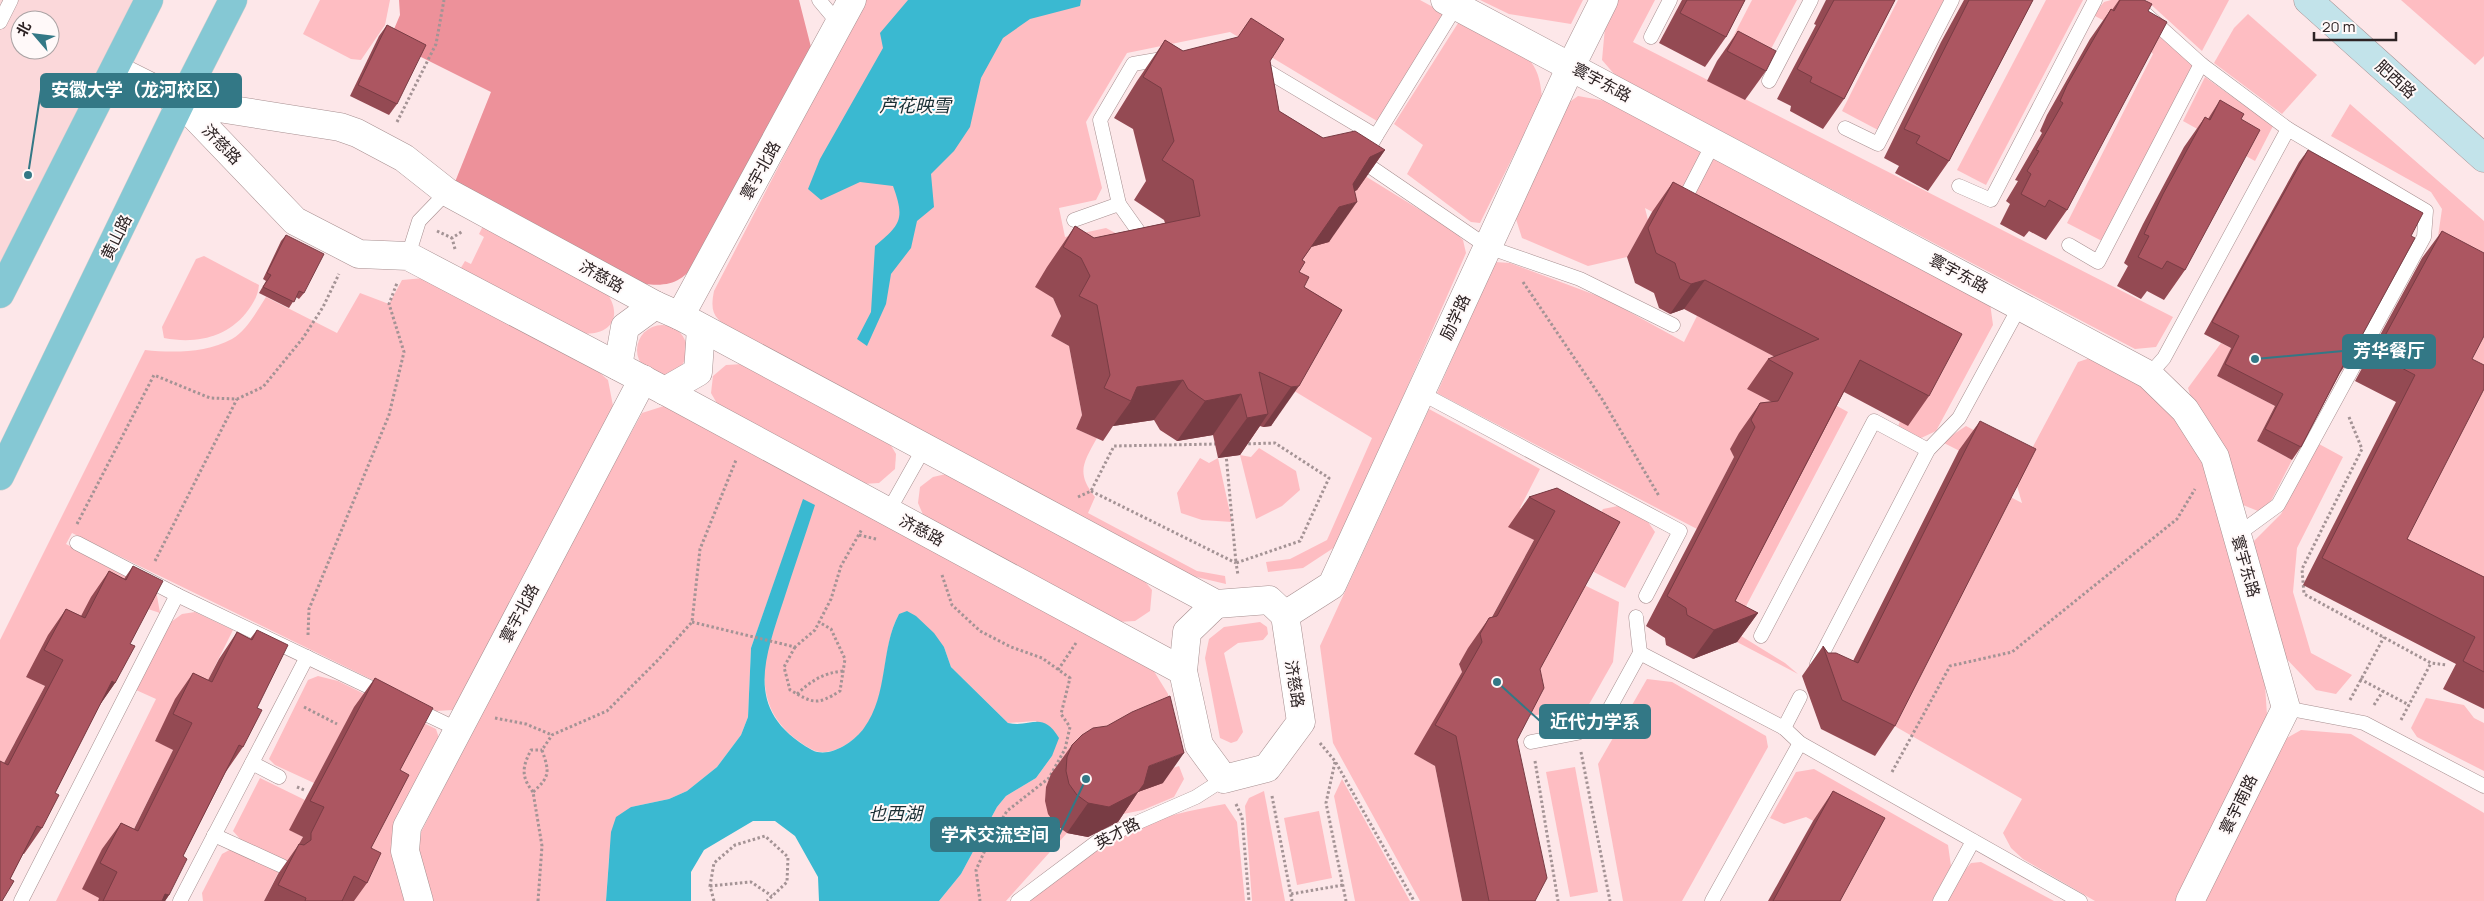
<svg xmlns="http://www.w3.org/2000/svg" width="2484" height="901" viewBox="0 0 2484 901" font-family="Manrope,'Noto Sans SC',sans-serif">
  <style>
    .built { fill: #fbd8da; fill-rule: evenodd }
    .green { fill: #febdc2 }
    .forest { fill: #ed919a }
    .water { fill: #3ab9d1 }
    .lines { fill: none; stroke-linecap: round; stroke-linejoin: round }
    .service-casing { stroke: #a78f90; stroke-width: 15 }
    .minor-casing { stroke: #a78f90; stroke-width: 29 }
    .secondary-casing { stroke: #a78f90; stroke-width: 29 }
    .primary-casing { stroke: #d1cfcf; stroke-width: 29 }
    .path { stroke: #a49395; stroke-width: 3; stroke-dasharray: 2.5 2.5; stroke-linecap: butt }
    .service { stroke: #fff; stroke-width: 14 }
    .minor { stroke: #fff; stroke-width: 28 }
    .secondary { stroke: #c2e3ea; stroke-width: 28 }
    .primary { stroke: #85c8d4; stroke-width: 28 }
    .wall { fill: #944a53 }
    .shaded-wall { fill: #783c44 }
    .building { fill: #ac5661; stroke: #783c44 }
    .labels { text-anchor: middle; stroke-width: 4; stroke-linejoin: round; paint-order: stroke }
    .street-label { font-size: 16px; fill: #2d2324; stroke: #fff9f9 }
    .water-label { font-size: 18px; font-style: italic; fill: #192e33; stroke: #fff9f9 }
    .leader { fill: none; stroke: #337886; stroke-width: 2 }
    .callout-dot { fill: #337886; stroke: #fff9f9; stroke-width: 2 }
    .callout { fill: #337886; stroke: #337886; stroke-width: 2 }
    .callout-label { font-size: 18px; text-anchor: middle; font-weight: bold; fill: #fff }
  </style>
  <rect width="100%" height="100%" fill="#fde7e9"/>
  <!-- built -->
  <path class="built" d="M0,0H145L0,288ZM20,20H50V50H20Z"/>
  <!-- green -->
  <g class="green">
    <path d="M320,0H390L385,25L361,60L351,59L303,34Z"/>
    <path d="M865,0H1420L1444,13L1377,121L1230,32L1127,53L1086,122L1102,188L1096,200L1059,208L1065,237L1106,228L1121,236L1053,298L1061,316L1051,336L1069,346L1082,415L1076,429L1097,438C1083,463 1076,473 1095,497L1088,513L1197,571L1225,576L1226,584L1192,576L735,333C716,318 709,316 714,291Z"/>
    <path d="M1480,0H1583L1571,24L1509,14Z"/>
    <path d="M1618,0H1655L1633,42L2173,317L2156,347L2135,349L1615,75L1602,60L1605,27Z"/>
    <path d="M1752,0H1797L1763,64L1720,62Z"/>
    <path d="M1898,0H1944L1878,130L1842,111Z"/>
    <path d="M2046,0H2083L1986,185L1957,170Z"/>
    <path d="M2111,0H2120L2193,64L2102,241L2067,223L2153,54L2138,38L2093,15L2104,2Z"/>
    <path d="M2146,0H2229L2202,51Z"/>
    <path d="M2401,0H2484V56L2475,65Z"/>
    <path d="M2248,14L2317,75L2282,114L2214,63L2234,28Z"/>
    <path d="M1460,20C1480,31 1516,44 1531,62C1539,72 1541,86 1542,98L1480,223L1471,222L1407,174L1423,145L1394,124Z"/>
    <path d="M2205,77L2273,126L2255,161L2183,121Z"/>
    <path d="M1578,96L1617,103L1990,303L1993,325L1936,431L1919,439L1895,435L1900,421L1908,425L1940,364L1645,208L1648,220L1627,257L1588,266L1522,238L1515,216L1564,106Z"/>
    <path d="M2350,104L2484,221V290L2434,264L2442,209L2431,192L2331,136Z"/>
    <path d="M1357,171L1451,229L1463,240L1466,253L1338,545L1303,568L1268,572L1266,562L1290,559L1327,540L1372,438L1291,389L1274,251Z"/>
    <path d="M483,226L604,289C625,315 612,338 578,333L459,271L465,261L471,264L484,237L479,234Z"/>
    <path d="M204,256L259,285C258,296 253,304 246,313C226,338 195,344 164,338L162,327L196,259Z"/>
    <path d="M1495,262L1510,263L1606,299L1684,342L1697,316L1808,374L1773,402L1731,449L1734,457L1697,529L1437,393Z"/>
    <path d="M424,278L585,360L608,380L614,411L453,710L436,711L72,533L66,544L156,590L160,613L148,609L67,645L26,676L45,686L20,733L34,752L15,742L0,771V640L145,350C173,353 206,353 232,339C247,330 257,311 266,297L337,333L360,293L389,304L402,280Z"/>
    <circle cx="662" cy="350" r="25"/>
    <path d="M2484,326V608L2385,571L2453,387Z"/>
    <path d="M2221,343L2231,348L2217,376L2275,406L2257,441L2292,460L2270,503L2258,511L2243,505L2194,407L2188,388Z"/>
    <path d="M2093,357L2155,391L2205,459L2265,685L2267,715L2175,901H2095L2023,859L2011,848L2003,833L2022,799L1891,724L1995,489L2022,503L2015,479L1942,442L1966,426L2027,458L2078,362Z"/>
    <path d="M743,364L889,442L896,454L895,469L879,483L863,484L719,407L711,393L713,376L726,365Z"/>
    <path d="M664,406L1152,668L1168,694L1172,719L1160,772L1179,766L1184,779L1174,797L1143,810L1123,814L1095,833H1067L1006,901H939L961,874L997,807L1006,796L1036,778L1052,756L1036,721L1008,723L951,667L944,647L899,614C880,649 890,695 864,729C852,743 829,759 811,749C776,729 761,703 765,662C766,644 775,625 779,607C787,571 795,535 804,499L751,648L748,717L741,735L717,767L687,791L669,799L631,807L609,858L606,901H432L416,842L545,590L642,413Z"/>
    <path d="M1837,406L1848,412L1733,631L1785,663L1798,674L1714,630L1829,409Z"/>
    <path d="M1429,409L1540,469L1520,508L1536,518L1509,527L1534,540L1476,646L1459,663L1462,672L1415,754L1435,766L1462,901H1420L1333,743L1320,646Z"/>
    <path d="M2319,444L2343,457L2297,548L2293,592L2311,653L2352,675L2336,694L2316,690L2283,655L2250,545L2281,514Z"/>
    <path d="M1259,448L1296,471L1300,490L1282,506L1256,519L1240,455L1251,457Z"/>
    <path d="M1200,458L1209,463L1218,458L1232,522L1202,520L1181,513L1177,493Z"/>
    <path d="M946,474L1143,579L1152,590L1150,611L1135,621L1118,622L924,517L918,503L920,487L933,477Z"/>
    <path d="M1618,506L1646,519L1655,532L1625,588L1590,570L1583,543L1603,509Z"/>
    <path d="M1582,584L1619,602L1613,662L1587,708L1523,717L1519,699Z"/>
    <path d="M195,612L233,630L194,708L155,740L173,750L98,901H56L156,699L136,690L171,622L182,614Z"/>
    <path d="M1260,622L1267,627L1268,634L1263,640L1238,643L1224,653L1243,732L1237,741L1231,743L1220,738L1205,658L1209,639L1224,627Z"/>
    <path d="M318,676L338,681L436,729L440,741L394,831L407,901H352L354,708L314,783L275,765L269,759L308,680Z"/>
    <path d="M1647,679L1672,682L1766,736L1768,747L1682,901H1623L1598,764Z"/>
    <path d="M2426,698L2464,705L2474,718L2484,723V771L2417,737L2411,728Z"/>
    <path d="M2301,730L2351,734L2484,813V901H2201L2285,739Z"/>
    <path d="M1575,767L1598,892L1570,897L1546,772Z"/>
    <path d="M1814,769L1948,845L1951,866L1932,901H1835L1863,848L1806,817L1784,824L1770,818L1796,772Z"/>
    <path d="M260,778L305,800L290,830L303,837L290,863L241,840L233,831Z"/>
    <path d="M1342,779L1410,901H1355L1334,796Z"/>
    <path d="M1264,791L1285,901H1252L1245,806L1249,798Z"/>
    <path d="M1225,804L1237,822L1245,901H1028C1061,876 1093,849 1129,831C1159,816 1193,810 1225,804Z"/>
    <path d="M1319,811L1332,878L1297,885L1284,818Z"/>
    <path d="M233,848L279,871L264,901H203L202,893L222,854Z"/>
    <path d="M1981,862L2054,901H1946L1959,877L1971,863Z"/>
  </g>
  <!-- forest -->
  <path class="forest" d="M399,0H799L812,51L701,259C681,281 674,287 644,284L455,182L491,92L389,41L400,15Z"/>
  <!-- water -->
  <g class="water">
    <path d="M908,0H1081L1080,6L1030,19L1003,38L981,78L970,127L954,151L931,174L934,207L917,221L911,248L891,274L886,304L867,346L857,339L871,312L875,246C901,224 905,219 893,186L860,182L821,200L808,189L820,159L883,48L880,33Z"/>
    <path d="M803,499L815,505C805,536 794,568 784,599C764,660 743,711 812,750C829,759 854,742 864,728C889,694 880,649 899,614L907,611L916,616L934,633L944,647L951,667L1008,723C1032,728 1042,710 1059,738L1052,756L1036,778L1006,796L997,807L961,874L939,901H819L818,877L795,836L775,821H753L704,850L691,872V901H606L611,832L616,817L631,807L669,799L687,791L717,767L741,735L748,717L751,648Z"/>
  </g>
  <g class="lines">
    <!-- service casing -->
    <g class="service-casing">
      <g id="service">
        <path d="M819,0L839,24"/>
        <path d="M2130,0L2201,64L2288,129"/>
        <path d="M0,22L11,0"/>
        <path d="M1651,37L1670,0"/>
        <path d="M1257,65L1376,136L1362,161L1488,247L1580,279L1673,325"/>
        <path d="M1769,81L1811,0"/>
        <path d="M1845,128L1878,144L1952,0"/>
        <path d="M1376,136L1456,6"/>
        <path d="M1959,186L1991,200L2095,0"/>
        <path d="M1119,204L1100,120L1133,64L1168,58"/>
        <path d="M1681,206L1714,142"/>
        <path d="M1074,220L1119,204L1141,235"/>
        <path d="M2069,245L2098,262L2201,64"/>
        <path d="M408,256L419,221L447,192"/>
        <path d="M2149,375L2164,358L2288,129L2426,211L2424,237L2278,505L2237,535"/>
        <path d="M1421,393L1680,531L1646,596"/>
        <path d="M888,512L924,448"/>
        <path d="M77,543L177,595L384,694"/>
        <path d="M1636,617L1640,653"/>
        <path d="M1761,636L1874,421L1928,450"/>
        <path d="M1817,664L1928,450L1959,418L2020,306"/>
        <path d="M413,708L457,729"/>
        <path d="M2286,708L2364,723L2484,786"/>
        <path d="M1784,728L1800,697"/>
        <path d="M1531,742L1577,733L1601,724L1640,653L1784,728L1800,743L2080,901"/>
        <path d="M252,763L279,777"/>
        <path d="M214,835L282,866"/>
        <path d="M21,901L177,595"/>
        <path d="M180,901L307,657"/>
        <path d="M1018,901L1102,838L1196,797L1224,779"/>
        <path d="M1712,901L1800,743"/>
        <path d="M1940,901L1973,841"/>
      </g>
    </g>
    <!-- minor casing -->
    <g class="minor-casing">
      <g id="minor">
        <path d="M1445,0L2149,375L2185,410L2215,457L2286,708L2190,901"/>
        <path d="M115,69L181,102L340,127L357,133L404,158L447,192L655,305L680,316L1216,604L1269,600L1285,615L1301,722L1267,768L1224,779L1199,745L1183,671L665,391L408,256L359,254L295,221L181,102"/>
        <path d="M680,316L852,0"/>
        <path d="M618,366L625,327L655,305"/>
        <path d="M665,391L698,372L701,328"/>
        <path d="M1285,615L1332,585L1571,66L1604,0"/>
        <path d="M1183,671L1187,632L1216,604"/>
        <path d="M419,901L405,851L407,827L643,379"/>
      </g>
    </g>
    <!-- secondary casing -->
    <g class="secondary-casing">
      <path id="secondary" d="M2308,0L2484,158"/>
    </g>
    <!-- primary casing -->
    <g class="primary-casing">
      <g id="primary">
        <path d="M0,294L149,0"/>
        <path d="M0,476L181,102L233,0"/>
      </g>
    </g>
    <!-- path -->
    <g class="path">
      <path d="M397,122L436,44L444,0"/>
      <path d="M437,231L452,238"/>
      <path d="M455,249L452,238L463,231"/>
      <path d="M1523,282L1602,399L1659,496"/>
      <path d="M2349,417L2362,449L2302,569L2304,594L2431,663L2447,665"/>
      <path d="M1226,454L1236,563L1300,541L1329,478L1275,443L1243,444"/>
      <path d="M1091,491L1236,563L1238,575"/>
      <path d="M1078,497L1091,491L1114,446L1217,444"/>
      <path d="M77,524L154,375L210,398L237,399L263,387L303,338L323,307L339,274"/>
      <path d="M859,535L876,539"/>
      <path d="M155,561L237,399"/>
      <path d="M942,575L952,605L980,631L1011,647L1042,658L1070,678L1061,714L1070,727L1065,749L1049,778L1007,811L991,837L976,870L980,901"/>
      <path d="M692,622L795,647L815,630L831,599L841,566L862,529"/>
      <path d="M308,635L309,609L389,415L404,352L389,304L397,283"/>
      <path d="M795,647L784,667L790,690C813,703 816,706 840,691L845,659L831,629L819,622"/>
      <path d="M1058,670L1076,643"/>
      <path d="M2360,679L2409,705"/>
      <path d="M797,694C811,681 823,673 843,671"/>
      <path d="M2350,700L2384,637"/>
      <path d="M2374,705L2383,691"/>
      <path d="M304,707L337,724"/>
      <path d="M495,718L526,724L552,735"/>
      <path d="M2401,720L2431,663"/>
      <path d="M1320,743L1335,761L1414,901"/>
      <path d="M1581,752L1610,901"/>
      <path d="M1535,761L1558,901"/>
      <path d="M1335,762L1326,803L1346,901"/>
      <path d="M1892,772L1950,666L2012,652L2177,519L2195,489"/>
      <path d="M297,787L304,790"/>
      <path d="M533,792C521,777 522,767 531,750H542"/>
      <path d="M1272,796L1292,901"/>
      <path d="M1236,804L1242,817L1249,901"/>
      <path d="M710,886L751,882L772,896"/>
      <path d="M1291,894L1343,885"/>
      <path d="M538,901L542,846L533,792C551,776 549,771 542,750L552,735L607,711L658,660L692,622L700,549L736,460"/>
      <path d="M714,901L710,886L714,863L735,845L765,836L788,857L787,882L767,901"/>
    </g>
    <!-- service -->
    <use href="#service" class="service"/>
    <!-- minor -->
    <use href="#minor" class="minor"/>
    <!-- secondary -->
    <use href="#secondary" class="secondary"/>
    <!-- primary -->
    <use href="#primary" class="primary"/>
  </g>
  <!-- wall -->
  <g class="wall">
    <path d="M1682,0H1745L1726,37L1705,67L1659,43Z"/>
    <path d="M1826,0H1895L1844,99L1823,129L1790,111L1791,106L1777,99L1816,25L1814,24Z"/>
    <path d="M1964,0H2033L1949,161L1928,191L1895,173L1899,166L1884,158L1941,42Z"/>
    <path d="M2119,0H2144L2148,11L2067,210L2046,240L2029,231L2024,237L2000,224L2010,204L2006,201L2018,181L2015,180L2042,133L2040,131L2047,115L2090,39L2111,9L2112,10Z"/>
    <path d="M1251,18L1270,61L1279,111L1323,138L1385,150L1357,190L1355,191L1329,242L1311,247L1302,260L1299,272L1304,287L1342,310L1271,426L1263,427L1260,426L1240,455L1218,458L1213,435L1177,441L1160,430L1154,420L1113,426L1103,441L1076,429L1082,415L1069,346L1051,336L1061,316L1053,298L1035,287L1047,267L1075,226L1094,238L1165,223L1164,220L1134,200L1146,181L1133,129L1114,118L1137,81L1165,40L1183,51L1238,38Z"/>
    <path d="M387,25L397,104L389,115L350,96L379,36Z"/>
    <path d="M1738,31L1766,71L1745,100L1707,81L1717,61Z"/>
    <path d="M2220,100L2241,119L2185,270L2164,300L2147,291L2141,299L2117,286L2128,266L2124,263L2143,224L2184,147L2205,117L2208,119Z"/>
    <path d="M2308,150L2348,361L2340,373L2301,447L2292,460L2257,441L2275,406L2217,376L2231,348L2204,334L2299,162Z"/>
    <path d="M1673,182L1929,396L1908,426L1844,392L1735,601L1758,613L1737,642L1693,659L1666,645L1665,638L1646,626L1734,457L1730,449L1739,433L1760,403L1772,402L1747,389L1768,359L1775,357L1684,309L1670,314L1659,308L1654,293L1635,283L1627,257L1652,212Z"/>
    <path d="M2442,231L2472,359L2407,539L2484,577V709L2443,689L2456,664L2303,585L2396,402L2355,381L2422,258Z"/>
    <path d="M286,235L304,293L299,299L296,297L289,308L259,293L266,281L263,279L281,241Z"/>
    <path d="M1980,421L1895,726L1875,756L1821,729L1802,676L1823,646L1828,653L1853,661L1959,450Z"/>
    <path d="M1557,488L1540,669L1517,740L1535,901H1462L1435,766L1414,754L1462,672L1459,664L1468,648L1489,618L1492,617L1534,540L1508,527L1529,497Z"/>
    <path d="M133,566L130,644L115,683L99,706L55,793L42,828L24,854H23L10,879L2,901L4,763L45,686L26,677L48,635L66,609L81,616L91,597L109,571L124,579Z"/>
    <path d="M257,630V708L243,747L225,773L183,856L169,895L165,901H98L99,898L82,889L102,849L121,823L134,829L173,750L155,741L175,699L193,673L208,680L219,659L237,632L250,639Z"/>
    <path d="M375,678L400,770L371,848L367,883L354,901H264L278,874L299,844L303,837L289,830L354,707Z"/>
    <path d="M1072,745L1163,783L1138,792L1118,822L1088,837L1067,833L1056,825L1048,814L1045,801L1046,787L1051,774Z"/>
    <path d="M1833,791L1840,901H1768L1813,821Z"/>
  </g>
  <!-- shaded-wall -->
  <g class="shaded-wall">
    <path d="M1385,150L1357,190L1341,198L1370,157Z"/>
    <path d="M1357,202L1329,242L1311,247L1339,207Z"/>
    <path d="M1705,280L1684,309L1670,314L1691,284Z"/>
    <path d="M1183,380L1154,420L1113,426L1131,401L1137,387Z"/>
    <path d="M1299,386L1271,426L1263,427L1291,387Z"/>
    <path d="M1241,394L1213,435L1177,441L1205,401Z"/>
    <path d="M1268,414L1240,455L1218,458L1247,418Z"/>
    <path d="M1758,613L1737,642L1693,659L1714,630Z"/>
    <path d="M112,681L115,683L97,709Z"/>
    <path d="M1184,753L1163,783L1138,792L1118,822L1088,837L1067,833L1088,803L1149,766Z"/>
    <path d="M165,894L169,895L165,901H160Z"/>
  </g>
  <!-- building -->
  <g class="building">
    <path d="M1687,0H1745L1726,37L1680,13Z"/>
    <path d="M1834,0H1895L1844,99L1810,82L1812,77L1797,69Z"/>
    <path d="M1969,0H2033L1949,161L1916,143L1920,136L1904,129Z"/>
    <path d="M2120,0H2144L2152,4L2148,11L2167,22L2067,210L2049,200L2045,207L2021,194L2031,174L2027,171L2039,151L2036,150L2063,103L2060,101L2067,85L2111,9L2114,11Z"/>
    <path d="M1251,18L1284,39L1270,61L1279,111L1323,138L1355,131L1385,150L1370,157L1353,184L1357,202L1339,207L1302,260L1305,262L1299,272L1309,277L1304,287L1342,310L1299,386L1291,387L1259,372L1268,414L1247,418L1241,394L1205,401L1188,389L1183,380L1137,387L1131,401L1104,388L1110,375L1097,305L1079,296L1090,276L1081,258L1063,247L1075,226L1094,238L1200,216L1193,180L1162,160L1174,141L1161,88L1143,77L1165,40L1183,51L1238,37Z"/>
    <path d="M387,25L426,45L397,104L358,85Z"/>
    <path d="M1738,31L1776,51L1766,71L1727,51Z"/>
    <path d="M2220,100L2244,114L2241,119L2260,130L2185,270L2167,261L2162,269L2138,257L2149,236L2144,234L2163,194L2205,117L2210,120Z"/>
    <path d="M2308,150L2423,213L2411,236L2415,238L2348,361L2346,360L2301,447L2265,429L2283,394L2225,364L2239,336L2212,322Z"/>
    <path d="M1673,182L1962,334L1929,396L1860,360L1735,601L1758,613L1714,630L1687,615L1686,608L1667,596L1755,427L1751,420L1760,403L1778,401L1793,373L1768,359L1819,339L1705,280L1691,284L1680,279L1675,263L1656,253L1648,228Z"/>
    <path d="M2442,231L2484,253V336L2472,359L2484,365V389L2407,539L2484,577V672L2463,661L2475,637L2322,558L2415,375L2375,354Z"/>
    <path d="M286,235L324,254L304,293L299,291L294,302L263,287L271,275L267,273Z"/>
    <path d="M1980,421L2036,449L1895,726L1842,700L1823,646L1828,653H1836L1858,663Z"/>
    <path d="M1557,488L1620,522L1540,669L1544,688L1517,740L1547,878L1535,901H1489L1456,736L1435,725L1482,642L1480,634L1489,618L1497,616L1555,511L1529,497Z"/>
    <path d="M133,566L163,581L130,644L135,646L115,683L112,681L55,793L59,795L42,828L37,826L10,879L14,881L2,901H0V761L8,765L63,660L44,650L66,609L85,618L109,571L126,580Z"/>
    <path d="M257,630L288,645L257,708L262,710L243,747L239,745L183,856L187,859L169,895L165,894L162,901H103L117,872L100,863L121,823L138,831L192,723L173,714L193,673L212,682L237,632L252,640Z"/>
    <path d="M375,678L433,708L400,770L409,775L371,848L381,853L367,883L354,876L342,901H305L306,898L278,885L299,844L304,845L311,840V833L324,807L310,801Z"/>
    <path d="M1170,696L1184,753L1149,766L1144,784L1138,792L1109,807L1088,803L1077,795L1069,784L1066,771L1067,757L1072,745L1082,735L1093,728L1107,726L1132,712Z"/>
    <path d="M1833,791L1885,818L1840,901H1773Z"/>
  </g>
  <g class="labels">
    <!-- street labels -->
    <g class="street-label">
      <text transform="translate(2396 79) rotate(42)" y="6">肥西路</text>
      <text transform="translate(1602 82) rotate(28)" y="6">寰宇东路</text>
      <text transform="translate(222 144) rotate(46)" y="6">济慈路</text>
      <text transform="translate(760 170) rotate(-61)" y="6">寰宇北路</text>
      <text transform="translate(116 237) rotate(-64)" y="6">黄山路</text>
      <text transform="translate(1959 273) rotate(28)" y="6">寰宇东路</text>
      <text transform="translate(602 276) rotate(29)" y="6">济慈路</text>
      <text transform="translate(1455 317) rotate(-65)" y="6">励学路</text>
      <text transform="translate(922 530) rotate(28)" y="6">济慈路</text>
      <text transform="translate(2246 566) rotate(74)" y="6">寰宇东路</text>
      <text transform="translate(519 613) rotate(-62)" y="6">寰宇北路</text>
      <text transform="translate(1295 684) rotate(81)" y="6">济慈路</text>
      <text transform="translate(2238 804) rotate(-64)" y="6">寰宇南路</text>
      <text transform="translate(1117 833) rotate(-28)" y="6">英才路</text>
    </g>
    <!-- water labels -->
    <g class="water-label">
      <text x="915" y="112">芦花映雪</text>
      <text x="895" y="820">也西湖</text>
    </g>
  </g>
  <!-- callouts -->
  <path class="leader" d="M28 175L41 90M2255 359L2343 351M1497 682L1540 721M1086 779L1059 835"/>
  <g class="callout-dot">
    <circle cx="28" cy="175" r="5"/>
    <circle cx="2255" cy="359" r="5"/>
    <circle cx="1497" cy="682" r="5"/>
    <circle cx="1086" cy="779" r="5"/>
  </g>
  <g class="callout">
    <rect x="41" y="74" width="200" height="33" rx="5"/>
    <rect x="2343" y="335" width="92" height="33" rx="5"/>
    <rect x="1540" y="705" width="110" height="33" rx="5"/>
    <rect x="931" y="818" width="128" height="33" rx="5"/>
  </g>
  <g class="callout-label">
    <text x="141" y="96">安徽大学（龙河校区）</text>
    <text x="2389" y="357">芳华餐厅</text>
    <text x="1595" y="728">近代力学系</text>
    <text x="995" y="841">学术交流空间</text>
  </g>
  <!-- north arrow -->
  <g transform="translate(35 35) rotate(298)"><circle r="24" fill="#fff9f9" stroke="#aba3a4"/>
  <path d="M0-4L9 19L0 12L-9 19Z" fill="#337886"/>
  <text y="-8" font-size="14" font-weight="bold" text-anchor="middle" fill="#2d2324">北</text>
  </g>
  <!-- scale -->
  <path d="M2314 32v8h82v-8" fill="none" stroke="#2d2324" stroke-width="2.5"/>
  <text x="2322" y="32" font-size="15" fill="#2d2324" stroke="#fff9f9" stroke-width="4" paint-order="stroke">20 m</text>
</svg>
